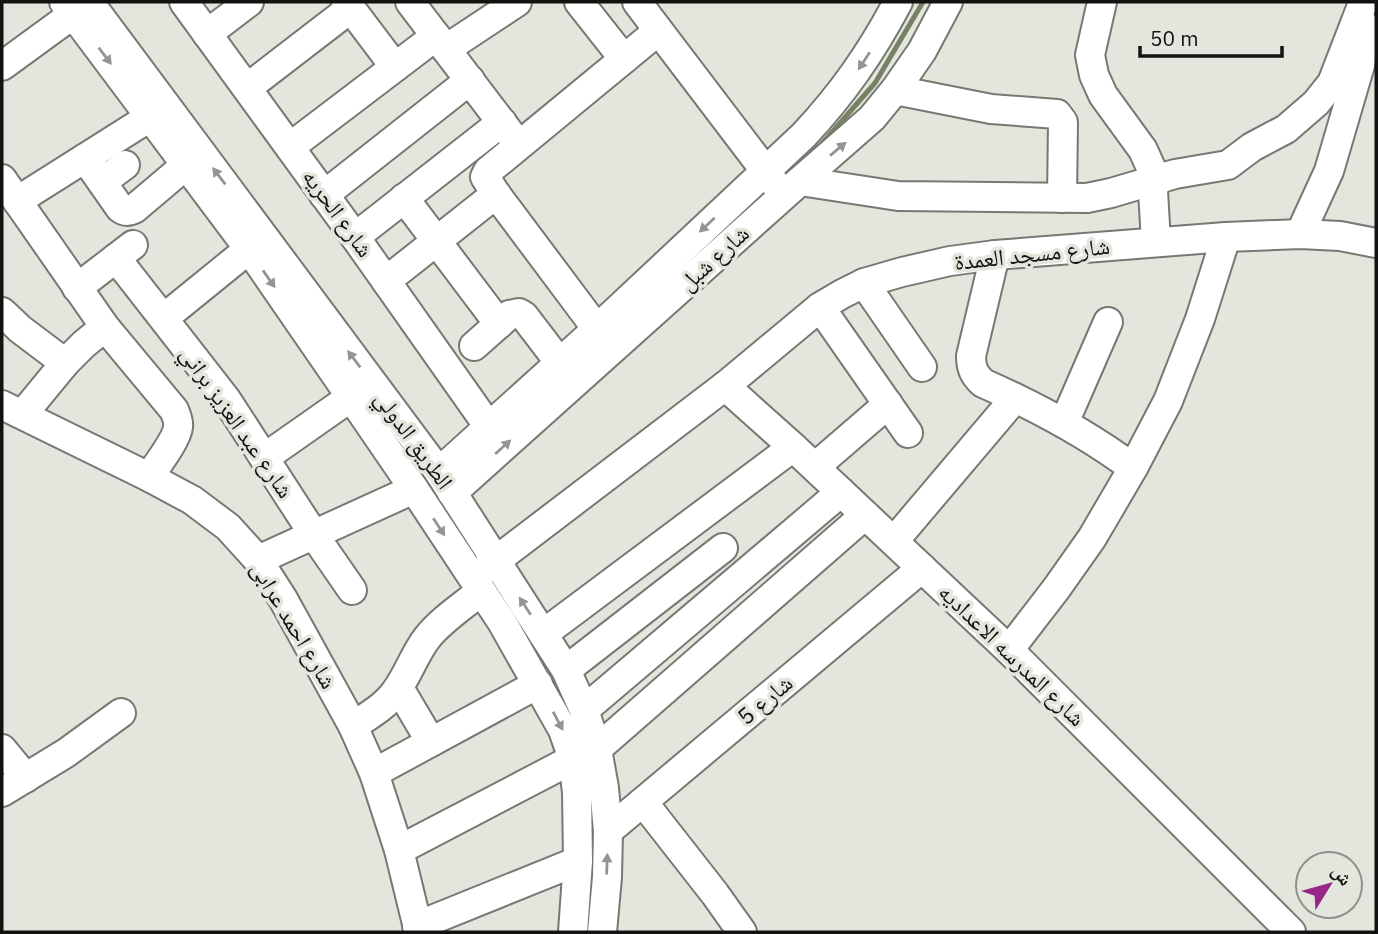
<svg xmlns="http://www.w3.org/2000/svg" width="1378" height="934" viewBox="0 0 1378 934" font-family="'IBM Plex Sans','Noto Naskh Arabic',sans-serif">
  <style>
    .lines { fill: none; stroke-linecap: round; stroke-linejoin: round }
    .stream { stroke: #778165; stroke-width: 5 }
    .minor-casing { stroke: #767972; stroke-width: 32 }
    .minor { stroke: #fff; stroke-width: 28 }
    .oneway { fill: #949593 }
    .labels { text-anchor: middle; stroke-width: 7; stroke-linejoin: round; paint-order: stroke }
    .street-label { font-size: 23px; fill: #121310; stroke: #e2e6dd }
  </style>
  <rect width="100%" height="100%" fill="#e2e6dd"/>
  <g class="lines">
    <!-- stream -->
    <path class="stream" d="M819,147L875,83L923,2"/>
    <!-- minor casing -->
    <g class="minor-casing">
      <g id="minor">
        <path d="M64,2L249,249L351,397L414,489L502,622L563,730L573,759L577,792L578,861L573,932"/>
        <path d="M89,2L439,472L566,670L584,710L597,749L604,788L608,831L607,877L602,932"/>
        <path d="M184,2L355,237L489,427"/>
        <path d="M346,2L395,67"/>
        <path d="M410,2L512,136"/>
        <path d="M579,2L624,59"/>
        <path d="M637,2L776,185"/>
        <path d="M1102,2L1090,55L1094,75L1103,95L1143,150L1156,179L1153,191L1156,242"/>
        <path d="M207,34L249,2"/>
        <path d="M446,49L517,2"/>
        <path d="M2,66L87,4"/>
        <path d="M247,88L351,8"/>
        <path d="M895,90L991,109L1057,114L1063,122L1062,198"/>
        <path d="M290,147L436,36"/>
        <path d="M85,158L120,208C125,212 128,212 134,209L186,165"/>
        <path d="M2,179L105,327L174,410C176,415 179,421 178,427C177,439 157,465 149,477"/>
        <path d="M800,181L898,196L1087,198L1111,193L1175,174L1228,165L1252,147L1286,129L1316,103L1332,83L1363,3"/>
        <path d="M102,182L125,165"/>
        <path d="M324,195L470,80"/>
        <path d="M404,198L499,324"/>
        <path d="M17,201L150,117"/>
        <path d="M1300,234L1329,171L1360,65L1366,27"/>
        <path d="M355,237L502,122"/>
        <path d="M995,255L971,356C971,368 974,375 983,383C1037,407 1086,433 1133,468"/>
        <path d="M116,258L226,399L314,535L352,590"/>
        <path d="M386,281L496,194"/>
        <path d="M864,283L922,367"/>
        <path d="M77,288L133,245"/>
        <path d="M820,307L908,433"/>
        <path d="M2,312L20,329L65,363"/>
        <path d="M164,318L249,249"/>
        <path d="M597,329L496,194L485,177L488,171L658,31"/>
        <path d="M474,346L509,315L519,313L524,316L560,363"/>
        <path d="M725,386L793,447L1009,650L1291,932"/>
        <path d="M2,405L149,477L192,500L228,527L258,560L283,599L353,726L374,773L399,850L419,932"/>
        <path d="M23,414L65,363L84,344L105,327"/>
        <path d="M1064,423L1108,322"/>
        <path d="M264,458L351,397"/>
        <path d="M815,467L888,404"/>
        <path d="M439,472L597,329L804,135C843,93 871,53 898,2"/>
        <path d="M452,493L800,181L872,118L895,90L922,51L948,2"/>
        <path d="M894,541L1015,398"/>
        <path d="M258,560L414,489"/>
        <path d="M481,572L725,386L820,307L842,294L864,283L902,272L950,261L995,255L1226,237L1300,234L1340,236L1376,243"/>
        <path d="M543,634L793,447"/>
        <path d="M1009,650L1056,589L1092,538L1133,468L1168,401L1200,319L1226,237"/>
        <path d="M566,670L723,548"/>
        <path d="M399,688L431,742"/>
        <path d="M584,710L841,492"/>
        <path d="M353,726C368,716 386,706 396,691C408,675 414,655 427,638C441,620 463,606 481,591"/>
        <path d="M2,749L26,778"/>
        <path d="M597,749L865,515"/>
        <path d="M374,773L538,684"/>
        <path d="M2,792L66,753L121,713"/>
        <path d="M643,802L715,894L742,932"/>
        <path d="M608,831L922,568"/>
        <path d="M399,850L573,759"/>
        <path d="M417,926L578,861"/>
      </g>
    </g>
    <!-- minor -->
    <use href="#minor" class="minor"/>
  </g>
  <!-- one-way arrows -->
  <defs><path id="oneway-solid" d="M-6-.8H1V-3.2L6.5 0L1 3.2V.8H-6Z" transform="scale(1.75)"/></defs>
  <g class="oneway">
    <use href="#oneway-solid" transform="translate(105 56) rotate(53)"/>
    <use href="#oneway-solid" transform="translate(864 61) rotate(123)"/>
    <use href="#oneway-solid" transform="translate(838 149) rotate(-40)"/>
    <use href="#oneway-solid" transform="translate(219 176) rotate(-127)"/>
    <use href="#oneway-solid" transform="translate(707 225) rotate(137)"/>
    <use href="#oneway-solid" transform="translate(269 279) rotate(55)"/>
    <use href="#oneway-solid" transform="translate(354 359) rotate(-127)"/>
    <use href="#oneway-solid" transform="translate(503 447) rotate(-42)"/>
    <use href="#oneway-solid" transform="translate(439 527) rotate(57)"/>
    <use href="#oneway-solid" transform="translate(525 606) rotate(-123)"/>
    <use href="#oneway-solid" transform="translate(558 721) rotate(62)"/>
    <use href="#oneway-solid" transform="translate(607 864) rotate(-88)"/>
  </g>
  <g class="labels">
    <!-- street labels -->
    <g class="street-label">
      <text transform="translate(338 213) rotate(54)" y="8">شارع الحريه</text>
      <text transform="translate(1032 254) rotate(-6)" y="8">شارع مسجد العمدة</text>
      <text transform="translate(714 258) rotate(-42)" y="8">شارع شبل</text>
      <text transform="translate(237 422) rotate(55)" y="8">شارع عبد العزيز براني</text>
      <text transform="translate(414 440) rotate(54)" y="8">الطريق الدولي</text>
      <text transform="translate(294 625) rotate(59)" y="8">شارع احمد عرابى</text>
      <text transform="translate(1012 655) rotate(44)" y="8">شارع المدرسه الاعداديه</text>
      <text transform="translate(765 700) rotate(-40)" y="8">شارع 5</text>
    </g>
  </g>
  <!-- border -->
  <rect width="1378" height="934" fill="none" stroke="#121310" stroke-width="7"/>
  <!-- north arrow -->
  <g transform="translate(1329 885) rotate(53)"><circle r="33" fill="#e2e6dd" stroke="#8f928b" stroke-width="2"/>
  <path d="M0-5L12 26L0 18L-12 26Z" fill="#962787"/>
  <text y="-10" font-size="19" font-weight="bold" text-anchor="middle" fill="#121310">ش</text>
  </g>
  <!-- scale -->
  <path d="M1140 46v10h142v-10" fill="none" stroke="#121310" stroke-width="3.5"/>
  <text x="1150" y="46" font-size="21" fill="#121310" stroke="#e2e6dd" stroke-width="5" paint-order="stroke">50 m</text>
</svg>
